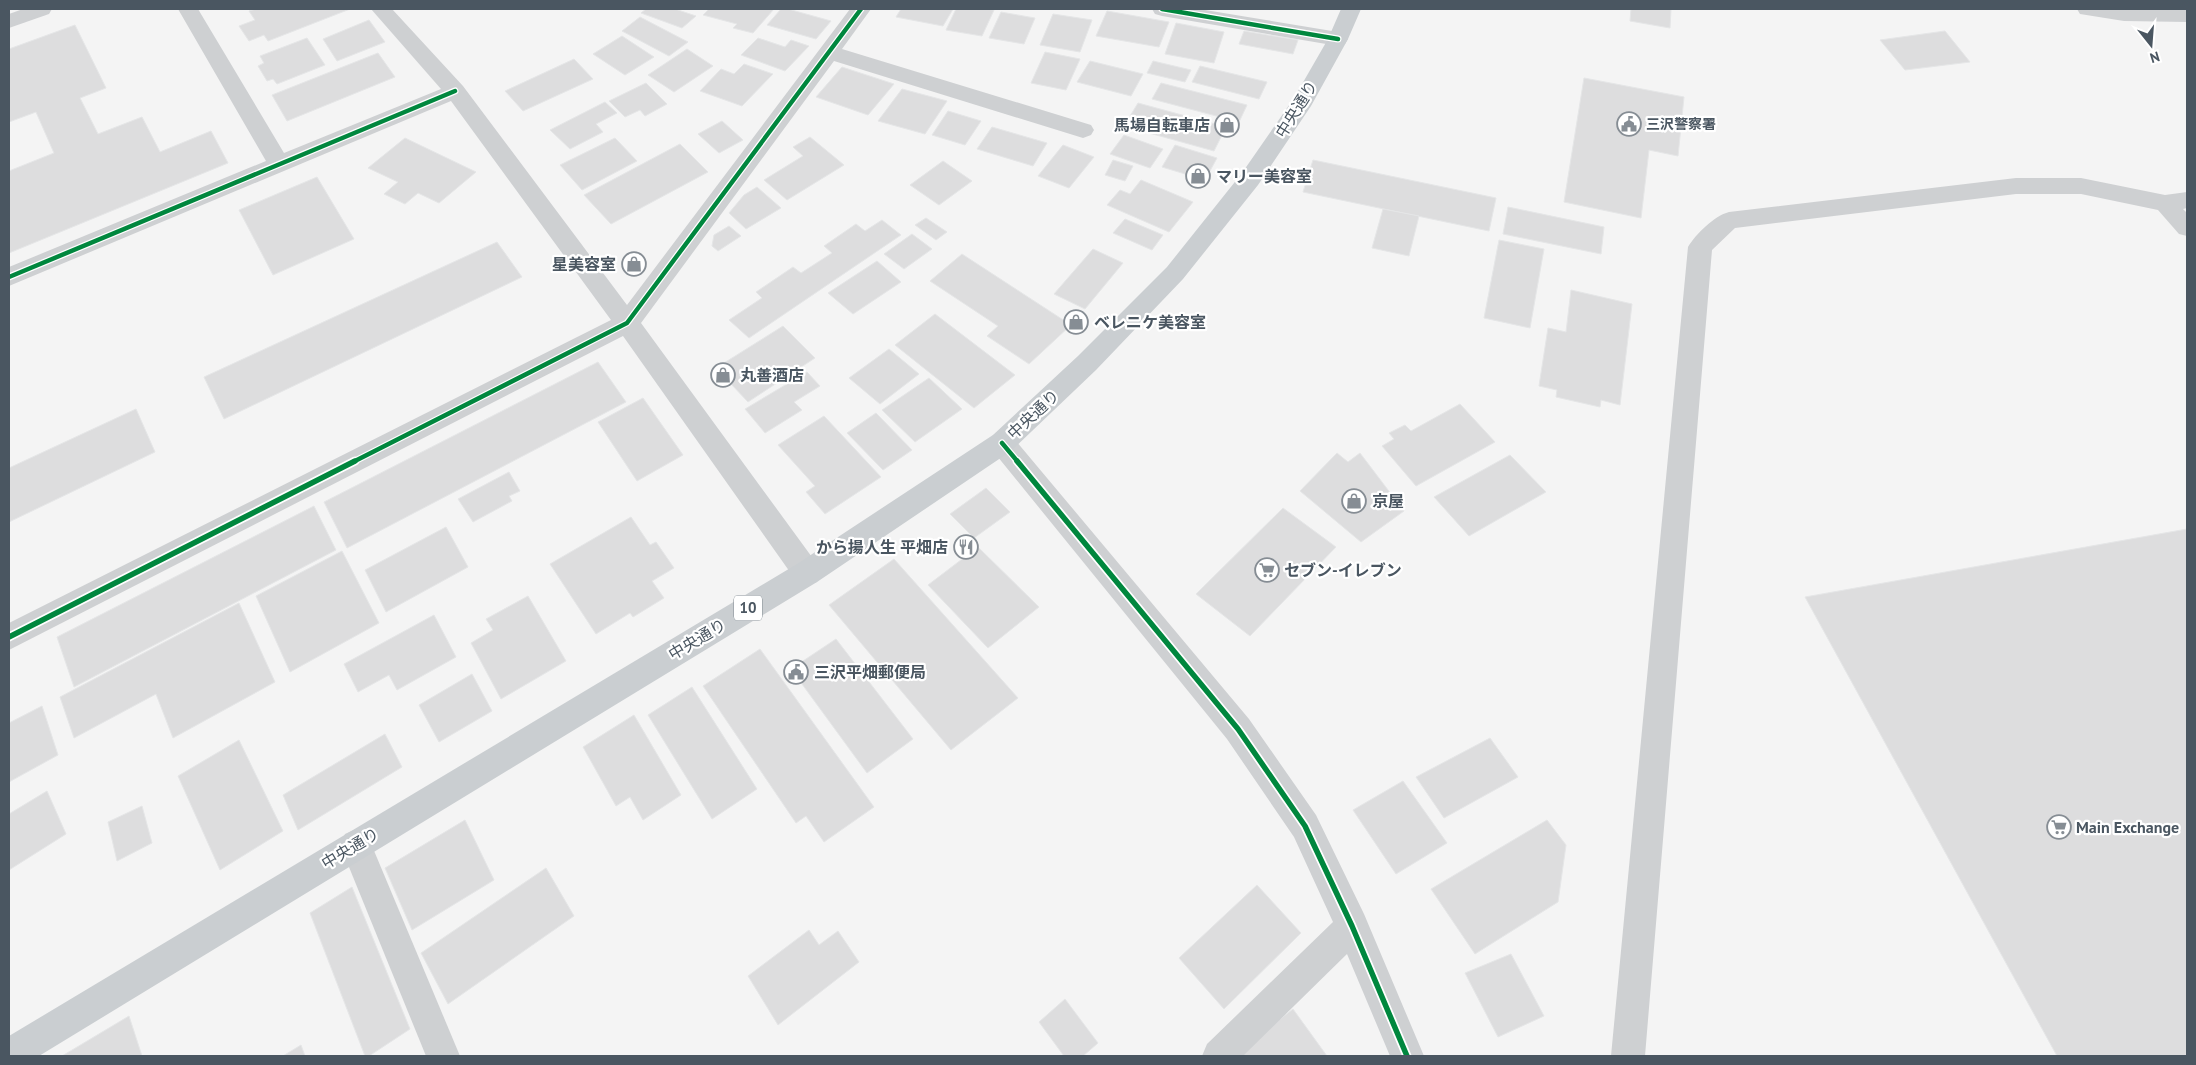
<svg xmlns="http://www.w3.org/2000/svg" width="2196" height="1065" viewBox="0 0 2196 1065" font-family="'PT Sans','Noto Sans JP',sans-serif">
  <style>
    .building { fill: #ddddde; stroke: #e5e6e7 }
    .lines { fill: none; stroke-linecap: round; stroke-linejoin: round }
    .minor { fill: #ced0d2; fill-rule: evenodd }
    .major { fill: #caced1; fill-rule: evenodd }
    .cycleway-far1-casing { stroke: #fff; stroke-width: 7 }
    .cycleway-casing { stroke: #fff; stroke-width: 9 }
    .cycleway-far1 { stroke: #00873e; stroke-width: 4.5 }
    .cycleway { stroke: #00873e; stroke-width: 5.5 }
    .labels { text-anchor: middle; stroke-width: 4.5; stroke-linejoin: round; paint-order: stroke }
    .far-poi-label { font-size: 14px; font-weight: bold; fill: #4a5661; stroke: #fff; text-anchor: start }
    .shield { fill: #fff; stroke: #808990; stroke-width: 1 }
    .shield-label { font-size: 15px; font-weight: bold; fill: #4a5661 }
    .street-label { font-size: 16px; fill: #4a5661; stroke: #fff }
    .poi-label { font-size: 16px; font-weight: bold; fill: #4a5661; stroke: #fff; text-anchor: start }
  </style>
  <rect width="100%" height="100%" fill="#f4f4f4"/>
  <!-- building -->
  <g class="building">
    <path d="M256,9H350L268,41L264,35L249,41L239,26L255,20L249,11Z"/>
    <path d="M646,9H675L696,16L682,28L641,13Z"/>
    <path d="M709,9H774L753,33L733,28L737,24L703,15Z"/>
    <path d="M781,9H788L831,21L816,39L767,25Z"/>
    <path d="M901,9H953L943,26L896,17Z"/>
    <path d="M956,9H984L994,10L982,36L946,30Z"/>
    <path d="M1631,9H1671L1670,28L1630,21Z"/>
    <path d="M1107,11L1169,22L1159,47L1096,36Z"/>
    <path d="M1001,12L1035,18L1024,44L989,38Z"/>
    <path d="M1053,14L1092,20L1080,52L1040,45Z"/>
    <path d="M640,17L688,42L669,56L622,31Z"/>
    <path d="M369,20L385,42L337,61L323,39Z"/>
    <path d="M1176,23L1224,32L1214,63L1165,54Z"/>
    <path d="M75,25L106,88L80,98L98,134L142,117L160,152L211,131L228,163L9,253V171L54,153L36,112L9,122V49Z"/>
    <path d="M1244,31L1298,40L1293,54L1239,44Z"/>
    <path d="M1945,31L1970,62L1905,70L1880,40Z"/>
    <path d="M622,36L654,57L625,75L593,54Z"/>
    <path d="M307,38L325,65L277,84L273,79L267,81L258,66L264,63L260,56Z"/>
    <path d="M758,38L785,47L791,40L809,46L785,71L741,55Z"/>
    <path d="M687,49L713,66L674,92L648,75Z"/>
    <path d="M1045,52L1080,59L1066,90L1031,83Z"/>
    <path d="M378,53L395,77L287,121L272,95Z"/>
    <path d="M574,59L593,79L523,111L505,91Z"/>
    <path d="M1090,61L1143,74L1131,96L1077,82Z"/>
    <path d="M1153,61L1191,70L1185,82L1147,73Z"/>
    <path d="M744,64L773,74L742,106L700,91L721,69L734,74Z"/>
    <path d="M1200,66L1267,82L1259,99L1192,82Z"/>
    <path d="M842,67L894,84L868,115L816,97Z"/>
    <path d="M1584,78L1684,97L1678,156L1649,150L1641,218L1564,202Z"/>
    <path d="M646,83L667,104L645,116L640,110L625,117L609,101Z"/>
    <path d="M1161,83L1247,105L1239,122L1152,99Z"/>
    <path d="M902,89L947,101L925,134L878,121Z"/>
    <path d="M605,102L617,113L596,124L603,132L570,149L550,130Z"/>
    <path d="M1138,103L1226,127L1214,151L1124,126Z"/>
    <path d="M948,111L981,121L965,145L932,135Z"/>
    <path d="M722,121L743,140L719,153L698,134Z"/>
    <path d="M992,127L1047,143L1033,166L977,149Z"/>
    <path d="M1124,135L1163,149L1150,168L1110,154Z"/>
    <path d="M810,137L844,165L787,200L764,180L803,156L793,147Z"/>
    <path d="M405,138L476,172L439,203L418,193L405,204L384,194L398,182L368,168Z"/>
    <path d="M615,138L637,161L582,190L560,165Z"/>
    <path d="M680,144L708,172L611,224L584,195Z"/>
    <path d="M1063,145L1094,157L1069,188L1038,176Z"/>
    <path d="M1175,145L1217,158L1205,180L1162,167Z"/>
    <path d="M1113,160L1133,166L1125,181L1105,175Z"/>
    <path d="M1313,160L1496,198L1489,231L1303,192Z"/>
    <path d="M943,161L972,181L939,205L910,185Z"/>
    <path d="M317,177L354,239L273,275L239,210Z"/>
    <path d="M1141,180L1193,202L1169,232L1107,205L1120,190L1130,194Z"/>
    <path d="M757,187L781,208L746,229L729,213L744,195Z"/>
    <path d="M1508,207L1604,227L1601,254L1503,234Z"/>
    <path d="M1383,209L1419,216L1409,256L1372,248Z"/>
    <path d="M926,218L947,232L936,240L915,225Z"/>
    <path d="M1125,219L1163,235L1152,250L1113,233Z"/>
    <path d="M882,220L901,235L749,338L729,320L762,298L756,292L793,267L801,273L832,253L824,246L856,224L865,231Z"/>
    <path d="M729,226L741,236L718,251L712,246L714,235Z"/>
    <path d="M912,234L932,249L904,269L884,254Z"/>
    <path d="M1499,240L1544,249L1530,328L1484,318Z"/>
    <path d="M497,242L522,277L224,419L204,377Z"/>
    <path d="M1093,249L1123,263L1085,309L1054,294Z"/>
    <path d="M962,254L1071,325L1029,364L987,336L998,326L930,281Z"/>
    <path d="M877,261L901,282L853,314L828,293Z"/>
    <path d="M1571,290L1632,304L1620,405L1601,400L1600,407L1556,397L1557,390L1539,386L1548,328L1566,332Z"/>
    <path d="M935,314L1015,375L974,408L895,345Z"/>
    <path d="M783,326L815,358L748,402L716,368Z"/>
    <path d="M889,349L919,374L880,404L849,378Z"/>
    <path d="M598,362L626,402L347,548L324,502Z"/>
    <path d="M807,372L820,386L794,402L802,410L765,433L745,409Z"/>
    <path d="M929,378L962,409L915,442L882,410Z"/>
    <path d="M643,398L683,455L637,481L598,422Z"/>
    <path d="M1460,404L1495,442L1416,486L1382,446L1394,439L1389,433L1405,425L1411,431Z"/>
    <path d="M136,409L155,452L9,522V468Z"/>
    <path d="M876,413L912,450L883,470L847,433Z"/>
    <path d="M824,416L881,477L825,514L806,492L815,486L778,445Z"/>
    <path d="M1337,453L1348,462L1360,453L1404,511L1361,542L1300,491Z"/>
    <path d="M1510,455L1546,492L1469,536L1434,497Z"/>
    <path d="M509,472L520,491L509,496L512,501L473,522L458,499Z"/>
    <path d="M986,488L1010,512L974,538L950,514Z"/>
    <path d="M314,506L336,550L74,687L57,637Z"/>
    <path d="M1283,508L1336,547L1250,636L1196,594Z"/>
    <path d="M631,517L650,545L656,542L674,568L652,581L664,598L633,617L630,613L596,634L550,564Z"/>
    <path d="M446,527L468,567L386,612L365,570Z"/>
    <path d="M2187,529V1056H2057L1805,597Z"/>
    <path d="M978,547L1039,607L988,648L928,585Z"/>
    <path d="M342,551L379,623L290,672L256,596Z"/>
    <path d="M894,559L1018,698L951,750L829,605Z"/>
    <path d="M528,596L566,661L501,699L471,643L493,630L486,619Z"/>
    <path d="M239,603L275,682L173,738L156,694L74,738L60,697Z"/>
    <path d="M434,615L456,657L397,690L389,675L358,692L344,664Z"/>
    <path d="M836,639L913,739L867,773L791,669Z"/>
    <path d="M760,649L874,807L824,842L806,816L796,823L703,686Z"/>
    <path d="M472,674L492,711L439,742L419,705Z"/>
    <path d="M692,687L757,789L712,819L648,715Z"/>
    <path d="M42,706L58,755L9,782V723Z"/>
    <path d="M634,715L681,795L643,820L630,797L616,806L583,747Z"/>
    <path d="M385,734L402,767L298,830L283,795Z"/>
    <path d="M1490,738L1518,777L1444,818L1416,777Z"/>
    <path d="M239,740L283,831L220,870L178,776Z"/>
    <path d="M1403,781L1447,843L1396,874L1353,810Z"/>
    <path d="M47,791L66,834L9,870V814Z"/>
    <path d="M142,806L152,843L117,861L108,822Z"/>
    <path d="M465,820L494,880L412,930L385,868Z"/>
    <path d="M1547,820L1566,845L1558,902L1475,954L1431,889Z"/>
    <path d="M546,868L574,916L448,1004L421,953Z"/>
    <path d="M1257,885L1301,933L1224,1009L1179,958Z"/>
    <path d="M352,887L410,1029L369,1056H365L310,913Z"/>
    <path d="M809,930L819,945L838,931L859,962L778,1025L748,976Z"/>
    <path d="M1511,954L1544,1016L1498,1037L1465,973Z"/>
    <path d="M1065,999L1098,1043L1083,1056H1064L1039,1022Z"/>
    <path d="M1293,1009L1327,1056H1243L1239,1051Z"/>
    <path d="M129,1016L142,1056H62Z"/>
    <path d="M301,1045L305,1056H283Z"/>
  </g>
  <g class="lines">
    <!-- minor -->
    <g class="minor">
      <path d="M23,9H52L49,14L9,28V14Z"/>
      <path d="M178,9H198L284,153L441,89L371,9H392L463,86L627,305L850,9H871L842,49L1091,125L1094,130L1091,135L1083,138L834,61L641,323L817,564L821,573L817,582L807,585L797,582L623,336L9,650V623L611,320L451,101L9,286V267L266,161Z"/>
      <path d="M1152,9H1199L1338,32L1345,34L1348,39L1345,44L1338,46L1162,16L1155,14Z"/>
      <path d="M2077,9H2187V22L2124,21L2080,14Z"/>
      <path d="M2016,178H2081L2165,195L2187,192V208L2183,209L2187,213V236L2179,234L2158,210L2081,194H2016L1735,228L1712,250L1645,1056H1611L1688,247C1696,234 1714,216 1729,212Z"/>
      <path d="M1002,432L1011,435L1249,719L1316,815L1364,914L1424,1056H1390L1347,954L1243,1056H1202L1207,1044L1333,922L1294,837L1227,739L993,451L989,443L993,435Z"/>
      <path d="M356,829L367,834L460,1056H426L340,845L345,834Z"/>
    </g>
    <!-- major -->
    <path class="major" d="M1341,9H1361L1348,39L1311,106L1258,185L1183,279L1096,370L1011,451L817,582L39,1056H9V1036L797,564L993,435L1078,356L1167,267L1242,173L1294,98L1328,39Z"/>
    <!-- cycleway-far1 casing -->
    <g class="cycleway-far1-casing">
      <g id="cycleway-far1">
        <path d="M1162,9L1338,39"/>
        <path d="M9,277L455,91"/>
        <path d="M1002,443L1018,462"/>
        <path d="M353,462L627,323L861,9"/>
      </g>
    </g>
    <!-- cycleway casing -->
    <g class="cycleway-casing">
      <g id="cycleway">
        <path d="M1017,461L1238,729L1305,826L1352,926L1407,1056"/>
        <path d="M9,637L355,461"/>
      </g>
    </g>
    <!-- cycleway-far1 -->
    <use href="#cycleway-far1" class="cycleway-far1"/>
    <!-- cycleway -->
    <use href="#cycleway" class="cycleway"/>
  </g>
  <!-- icons -->
  <defs>
    <g id="civic-ring" transform="scale(1.25)"><circle r="9.5" fill="#fff" stroke="#868d94" stroke-width="1.5"/><path d="M-.6-6.5H3V-4.5H.6V-3L4-1V1h2V6H-6V1h2V-1L-.6-3ZM-1.2 2.5V6h2.4V2.5Z" fill="#868d94"/></g>
    <g id="shop-ring" transform="scale(1.25)"><circle r="9.5" fill="#fff" stroke="#868d94" stroke-width="1.5"/><path d="M-5-2.5h2.3a2.7 3.5 0 0 1 5.4 0H5L5.5 6h-11ZM-1.5-2.5h3a1.5 2.3 0 0 0-3 0Z" fill="#868d94"/></g>
    <g id="restaurant-ring" transform="scale(1.25)"><circle r="9.5" fill="#fff" stroke="#868d94" stroke-width="1.5"/><path d="M-5-6h1v4h1v-4h1v4h1v-4h1v5L-1.5 .5V6h-2V.5L-5-1ZM5-6V6H3V1.5H1.5Q1.5-4 5-6Z" fill="#868d94"/></g>
    <g id="supermarket-ring" transform="scale(1.25)"><circle r="9.5" fill="#fff" stroke="#868d94" stroke-width="1.5"/><path d="M-6-5.5h2.5l.6 2H6L4.5 2H-2.5L-4.4-4H-6ZM-1.5 3.2a1.3 1.3 0 1 0 .1 0ZM3 3.2a1.3 1.3 0 1 0 .1 0Z" fill="#868d94"/></g>
  </defs>
  <g fill-rule="evenodd">
    <use href="#civic-ring" x="1629" y="124"/>
    <use href="#shop-ring" x="1227" y="125"/>
    <use href="#shop-ring" x="1198" y="176"/>
    <use href="#shop-ring" x="634" y="264"/>
    <use href="#shop-ring" x="1076" y="322"/>
    <use href="#shop-ring" x="723" y="375"/>
    <use href="#shop-ring" x="1354" y="501"/>
    <use href="#restaurant-ring" x="966" y="547"/>
    <use href="#supermarket-ring" x="1267" y="570"/>
    <use href="#civic-ring" x="796" y="672"/>
    <use href="#supermarket-ring" x="2059" y="827"/>
  </g>
  <g class="labels">
    <!-- far-poi labels -->
    <g class="far-poi-label">
      <text x="1646" y="129">三沢警察署</text>
    </g>
    <!-- shield labels -->
    <rect class="shield" x="734" y="595.5" width="28" height="25" rx="4"/>
    <g class="shield-label">
      <text x="748" y="613">10</text>
    </g>
    <!-- street labels -->
    <g class="street-label">
      <text transform="translate(1296 109) rotate(-58)" y="6">中央通り</text>
      <text transform="translate(1033 414) rotate(-43)" y="6">中央通り</text>
      <text transform="translate(697 639) rotate(-31)" y="6">中央通り</text>
      <text transform="translate(350 848) rotate(-31)" y="6">中央通り</text>
    </g>
    <!-- poi labels -->
    <g class="poi-label">
      <text x="1210" y="131" text-anchor="end">馬場自転車店</text>
      <text x="1216" y="182">マリー美容室</text>
      <text x="616" y="270" text-anchor="end">星美容室</text>
      <text x="1094" y="328">ベレニケ美容室</text>
      <text x="740" y="381">丸善酒店</text>
      <text x="1372" y="507">京屋</text>
      <text x="948" y="553" text-anchor="end">から揚人生 平畑店</text>
      <text x="1284" y="576">セブン-イレブン</text>
      <text x="814" y="678">三沢平畑郵便局</text>
      <text x="2076" y="833">Main Exchange</text>
    </g>
  </g>
  <!-- border -->
  <rect width="2196" height="1065" fill="none" stroke="#4a5661" stroke-width="20"/>
  <!-- north arrow -->
  <g transform="translate(2151 45) rotate(163)" stroke="#ffffff" stroke-width="4" paint-order="stroke">
  <path d="M0-4L9 19L0 12L-9 19Z" fill="#4a5661"/>
  <text y="-8" font-size="14" font-weight="bold" text-anchor="middle" fill="#4a5661">N</text>
  </g>
</svg>
